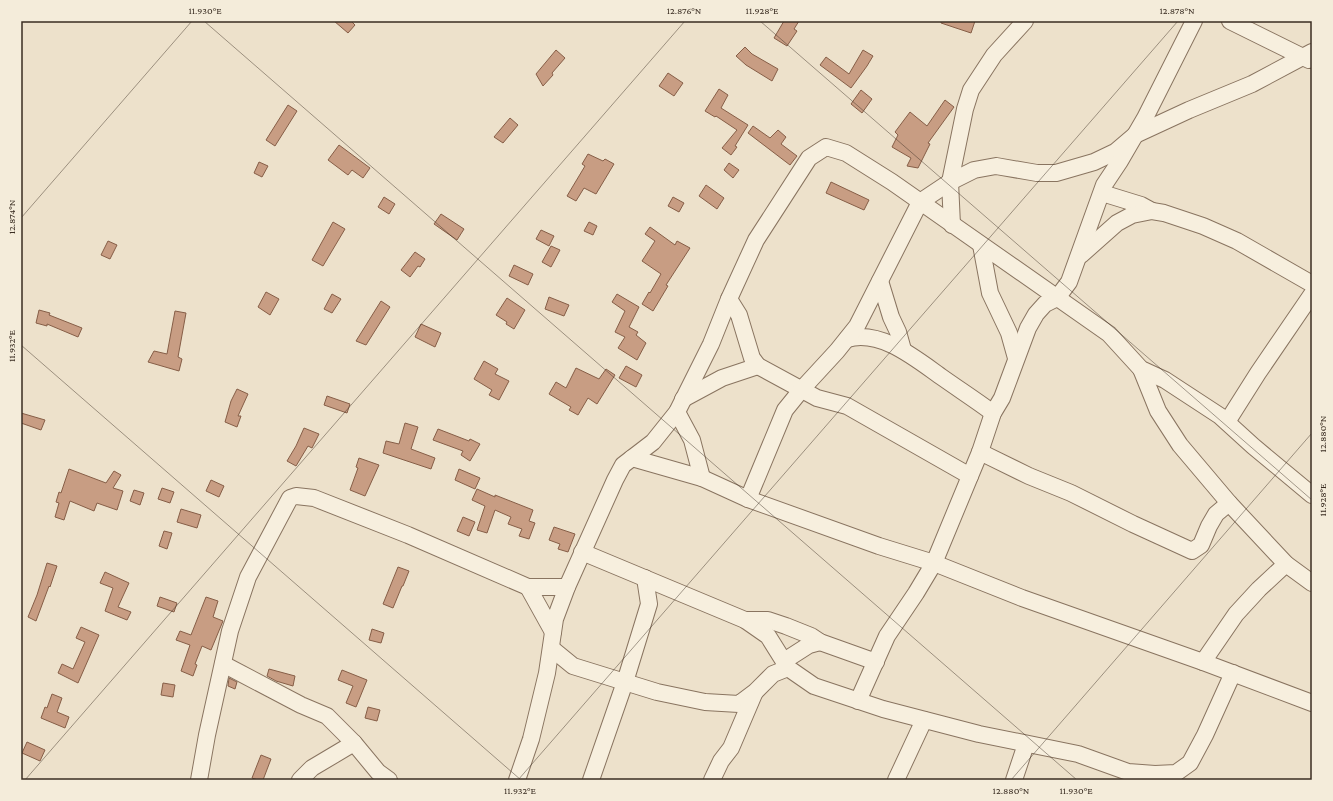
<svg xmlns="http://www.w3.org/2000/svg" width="1333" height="801" viewBox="0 0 1333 801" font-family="'Crimson Pro',serif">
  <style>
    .building { fill: #c89d83; stroke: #865e47 }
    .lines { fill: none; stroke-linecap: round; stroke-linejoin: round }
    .minor-casing { stroke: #897460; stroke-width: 18 }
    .minor { stroke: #f7efde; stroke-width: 16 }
    .ticks { fill: none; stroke: #3a2d22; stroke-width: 1; stroke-opacity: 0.45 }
    .neatline { fill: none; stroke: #3a2d22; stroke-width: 1.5 }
    .ticks-label { font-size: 10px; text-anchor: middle; fill: #3a2d22 }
  </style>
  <rect width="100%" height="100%" fill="#ede1cb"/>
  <!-- building -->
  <g class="building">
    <path d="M334,21H351L355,25L348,33Z"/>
    <path d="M784,21H799L794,29L797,31L787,46L774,38Z"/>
    <path d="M941,21H975L971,33L941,23Z"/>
    <path d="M745,47L752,54L778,69L772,81L746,65L736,56Z"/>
    <path d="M556,50L565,58L552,73L553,75L543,86L536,74Z"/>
    <path d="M863,50L873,56L867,66L851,88L820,65L826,57L849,74Z"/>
    <path d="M668,73L683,83L674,96L659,86Z"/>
    <path d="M719,89L728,95L721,108L748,125L735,146L737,147L731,155L722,148L737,130L716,116L715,117L705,111Z"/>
    <path d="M861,90L872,99L862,113L851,104Z"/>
    <path d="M945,100L954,107L928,143L930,144L918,168L907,166L911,158L892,147L898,135L895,132L910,112L927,126Z"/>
    <path d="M288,105L297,111L275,146L266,140Z"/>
    <path d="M510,118L518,125L503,143L494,137Z"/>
    <path d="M753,126L770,138L778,130L786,137L781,144L797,156L790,165L748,133Z"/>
    <path d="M339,145L370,168L363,178L352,170L348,175L328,160Z"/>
    <path d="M588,154L603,161L605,159L614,164L596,194L584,188L576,201L567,196L585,166L582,164Z"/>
    <path d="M259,162L268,166L262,177L254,173Z"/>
    <path d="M729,163L739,170L733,178L724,170Z"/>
    <path d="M831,182L869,200L864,210L826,193Z"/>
    <path d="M706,185L724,198L717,209L699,196Z"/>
    <path d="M384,197L395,204L389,214L378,207Z"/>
    <path d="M673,197L684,203L679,212L668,206Z"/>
    <path d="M441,214L464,229L457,240L434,224Z"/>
    <path d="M333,222L345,229L323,266L312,260Z"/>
    <path d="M589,222L597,226L593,235L584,231Z"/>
    <path d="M650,227L675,245L677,241L690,248L666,285L668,286L653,311L642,304L649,292L650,293L661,274L642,261L655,241L645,234Z"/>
    <path d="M541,230L554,236L549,246L536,239Z"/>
    <path d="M108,241L117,245L110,259L101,255Z"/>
    <path d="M551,246L560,250L551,267L542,262Z"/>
    <path d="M415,252L425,259L420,267L418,266L410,277L401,270Z"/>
    <path d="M514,265L533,274L528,285L509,276Z"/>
    <path d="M266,292L279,299L270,315L258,307Z"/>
    <path d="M332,294L341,299L332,313L324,309Z"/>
    <path d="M617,294L639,307L629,327L638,332L636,335L646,343L637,360L618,348L625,337L615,332L625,311L612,302Z"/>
    <path d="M549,297L569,305L564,316L545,309Z"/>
    <path d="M507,298L525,310L514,329L506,324L507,322L496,315Z"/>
    <path d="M381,301L390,307L366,345L356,341Z"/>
    <path d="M39,310L50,313L49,315L82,328L78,337L47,324V326L36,323Z"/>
    <path d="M175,311L186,313L178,357L182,359L179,371L148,362L154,351L167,354Z"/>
    <path d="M421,324L441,333L435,347L415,337Z"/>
    <path d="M484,361L498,369L495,374L509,381L499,400L489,395L492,390L474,379Z"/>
    <path d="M626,366L642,375L636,387L619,378Z"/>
    <path d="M576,368L599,379L606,369L615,375L597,404L588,398L578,415L569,410L571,407L549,394L556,382L566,388Z"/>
    <path d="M237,389L248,394L238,416H241L237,427L225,422L231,401Z"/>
    <path d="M327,396L350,404L347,413L324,405Z"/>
    <path d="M21,413L45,420L41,430L21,423Z"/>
    <path d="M405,423L418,427L411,449L435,458L431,469L383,453L386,441L399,444Z"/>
    <path d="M304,428L319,434L312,448L308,446L296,466L287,461L296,446Z"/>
    <path d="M438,429L469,441L470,439L480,444L470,461L461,455L463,451L433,440Z"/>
    <path d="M359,458L379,465L365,496L350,490L358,468L356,467Z"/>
    <path d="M69,469L106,483L114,471L121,475L113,488L123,491L117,510L97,503L94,511L70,501L64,520L55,517L59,503L56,502L59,492L61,493Z"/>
    <path d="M459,469L480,478L475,489L455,480Z"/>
    <path d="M211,480L224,486L219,497L206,491Z"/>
    <path d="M162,488L174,492L170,503L158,499Z"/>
    <path d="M477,489L495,497V495L533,510L529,521L535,523L529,539L519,536L522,529L508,524L511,517L495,510L487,533L477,530L485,506L472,500Z"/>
    <path d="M134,490L144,493L140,505L130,501Z"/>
    <path d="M181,509L201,515L197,528L177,522Z"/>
    <path d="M463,517L475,522L469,536L457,531Z"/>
    <path d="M554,527L575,534L568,552L558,549L560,544L549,540Z"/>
    <path d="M164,531L172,533L167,549L159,546Z"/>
    <path d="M47,563L57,566L50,587L49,586L36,621L28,617L37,595Z"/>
    <path d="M398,567L409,571L403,586H402L393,608L383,604Z"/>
    <path d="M105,572L129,583L118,607L131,612L127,620L105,611L113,588L100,583Z"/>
    <path d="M160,597L177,603L174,612L157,606Z"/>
    <path d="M206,597L218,601L213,617L223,621L211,650L202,646L195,664L197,665L193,676L181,671L190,645L176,640L180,631L191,635Z"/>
    <path d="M81,627L99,635L78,683L58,673L62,664L73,669L85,642L76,638Z"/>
    <path d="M372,629L384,633L381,643L369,640Z"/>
    <path d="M269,669L295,676L293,686L276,681L267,676Z"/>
    <path d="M342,670L367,680L356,707L346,703L353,686L338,680Z"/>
    <path d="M229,678L237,682L235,689L228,686Z"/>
    <path d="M163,683L175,685L173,697L161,695Z"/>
    <path d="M52,694L62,698L57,712L69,717L65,728L41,718L45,707L47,708Z"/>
    <path d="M368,707L380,710L377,721L365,718Z"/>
    <path d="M27,742L45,750L40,761L22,753Z"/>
    <path d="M261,755L271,759L263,780H258L252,778Z"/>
  </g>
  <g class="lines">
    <!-- minor casing -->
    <g class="minor-casing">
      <g id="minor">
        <path d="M1230,21L1309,60"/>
        <path d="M1102,193L1141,205L1152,211"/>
        <path d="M952,225L950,182L965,109L971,90L994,55L1025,21"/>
        <path d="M981,245L990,293L1009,333L1016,358"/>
        <path d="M1081,255L1117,223L1132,215L1152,211L1164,213L1203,226L1237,241L1312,284"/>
        <path d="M880,281L891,317L898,332L903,350"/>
        <path d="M729,299L739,315L752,358L758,366L817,398L847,406L970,476"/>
        <path d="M847,339C881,329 916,359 943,378C960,390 977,401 993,413"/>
        <path d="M1141,369L1158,411L1180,445L1229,503L1286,564L1312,583"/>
        <path d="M683,399L722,378L758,366"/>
        <path d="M677,412L692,440L702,478"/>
        <path d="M1227,422L1258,373L1312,294"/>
        <path d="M980,452L1029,476L1071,493L1133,524L1192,551L1201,545L1209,526L1216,514L1229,503"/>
        <path d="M632,458L702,478L748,499L879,546L934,563L1022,598L1203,662L1312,703"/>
        <path d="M748,499L785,410L802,389L837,351L857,326L920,202L950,182L974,170L996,166L1037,173H1056L1094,162L1115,152L1135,135L1189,110L1252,84L1312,52"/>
        <path d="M582,552L745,620L768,636L788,668L814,686L883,709L979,734L1078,754L1128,772L1155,774L1176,773L1190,763L1205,735L1233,673"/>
        <path d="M528,587L553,632"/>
        <path d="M745,620H768L786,626L811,636L820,642L876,662"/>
        <path d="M551,648L573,666L657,692L705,702L739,704L755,692L773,674L788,668"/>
        <path d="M784,661L809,645L820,642"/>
        <path d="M1203,662L1236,614L1259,589L1286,564"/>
        <path d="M223,664L301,705L327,716L354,743L378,772L389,780"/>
        <path d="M858,701L887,636L916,593L934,563L980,452L993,413L1002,398L1028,328L1036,314L1045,304L1057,298L1069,282L1104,185L1120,161L1145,118L1194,21"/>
        <path d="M199,780L207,735L230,631L248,577L290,498L296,496L314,498L408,535L528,587H567"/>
        <path d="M300,780L312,768L354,743"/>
        <path d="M517,780L531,739L547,673L555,619L567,587L615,480L623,465L653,442L677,412L711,344L729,299L756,240L809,158L826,147L846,153L892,182L1109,334L1141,369L1165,380L1220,416L1253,446L1312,495"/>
        <path d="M591,780L625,682L649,604L645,578"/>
        <path d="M712,780L721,761L731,748L754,694"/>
        <path d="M896,780L924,720"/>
        <path d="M1014,780L1026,744"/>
      </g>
    </g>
    <!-- minor -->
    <use href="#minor" class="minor"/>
  </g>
  <!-- ticks -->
  <path class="ticks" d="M204,21L1077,780M760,21L1312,500M21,218L192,21M21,345L521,780M25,780L685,21M518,780L1178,21M1011,780L1312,433"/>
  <!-- border -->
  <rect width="1333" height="801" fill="none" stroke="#f4ecda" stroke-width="44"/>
  <rect x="22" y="22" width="1289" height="757" class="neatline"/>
  <g class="ticks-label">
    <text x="205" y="14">11.930°E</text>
    <text x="684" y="14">12.876°N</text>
    <text x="762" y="14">11.928°E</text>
    <text x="1177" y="14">12.878°N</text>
    <text transform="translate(11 217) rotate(-90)" y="4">12.874°N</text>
    <text transform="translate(11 346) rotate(-90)" y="4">11.932°E</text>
    <text transform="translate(1322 434) rotate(-90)" y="4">12.880°N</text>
    <text transform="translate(1322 500) rotate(-90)" y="4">11.928°E</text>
    <text x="520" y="794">11.932°E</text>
    <text x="1011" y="794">12.880°N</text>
    <text x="1076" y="794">11.930°E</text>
  </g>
</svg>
